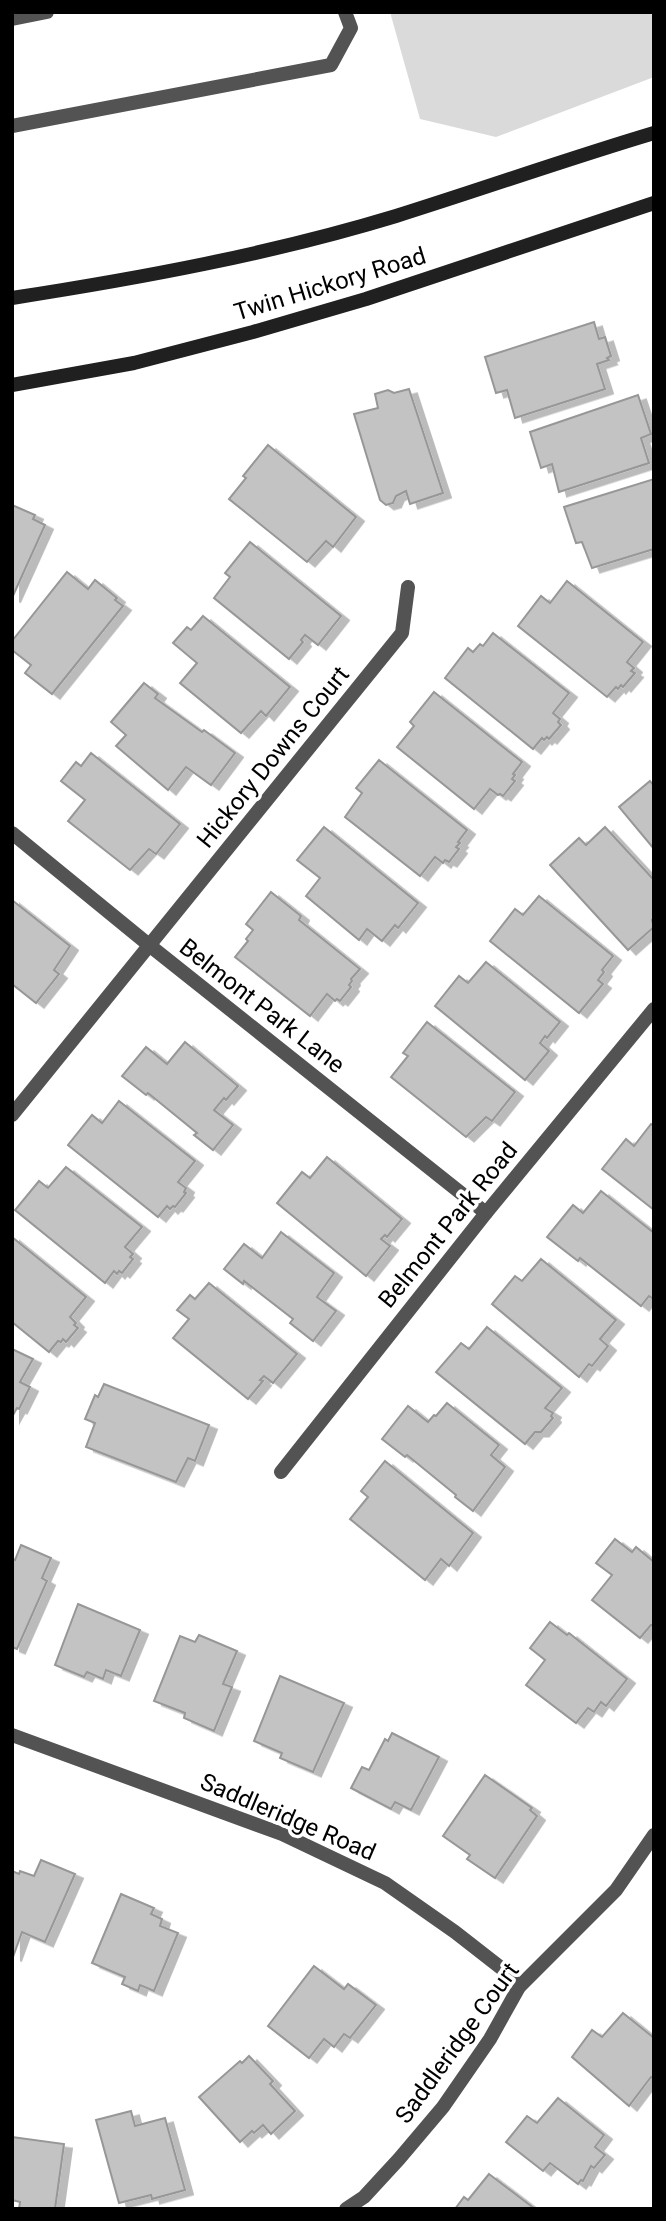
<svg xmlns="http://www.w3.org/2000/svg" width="666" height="2221" viewBox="0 0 666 2221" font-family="Roboto,sans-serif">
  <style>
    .green { fill: #dadada }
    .building { fill: #c3c3c3; stroke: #979797; stroke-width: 2; filter: url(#shadow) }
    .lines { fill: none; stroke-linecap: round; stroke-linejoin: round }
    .service { stroke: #535353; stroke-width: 14 }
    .minor { stroke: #535353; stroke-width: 14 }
    .secondary { stroke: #202020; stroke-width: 14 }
    .labels { text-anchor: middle; stroke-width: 7; stroke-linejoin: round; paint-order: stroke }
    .street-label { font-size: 24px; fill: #000; stroke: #fff }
  </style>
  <defs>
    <filter id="shadow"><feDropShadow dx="8" dy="4.5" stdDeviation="0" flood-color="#0004"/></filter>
  </defs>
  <rect width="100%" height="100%" fill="#fff"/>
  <!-- green -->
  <path class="green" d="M390,12H654V77L496,137L420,119Z"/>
  <!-- building -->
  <g class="building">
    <path d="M594,322L599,339L605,337L611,356L607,358L609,360L597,364L605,389L515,418L507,390L496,393L485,357Z"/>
    <path d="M409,389L443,493L410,504L406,491L396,496L393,503L386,505L380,500L354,414L378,408L375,394L388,390L394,393Z"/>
    <path d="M638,395L651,434L641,438L649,463L559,492L552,464L541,468L530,432Z"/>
    <path d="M268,445L356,517L333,547L326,541L307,562L229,499L246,478L243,476Z"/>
    <path d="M654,479V549L592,568L582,542L576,543L564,507Z"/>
    <path d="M12,505L35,515L33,519L45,525L12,598Z"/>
    <path d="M250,542L341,616L318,645L305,635L301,640L303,642L289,659L214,598L230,577L225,573Z"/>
    <path d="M67,572L88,589L95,580L117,598L115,600L123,606L52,694L25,673L31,665L12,650V641Z"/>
    <path d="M567,581L643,642L627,662L634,668L631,671L635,673L623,687L621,685L618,689L616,687L607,697L518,626L541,596L550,603Z"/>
    <path d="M203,616L290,687L266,716L261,711L241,733L180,683L197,663L173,643L187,627L191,630Z"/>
    <path d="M493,633L569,693L553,713L560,719L558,722L561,725L549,739L547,737L544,740L542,738L533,749L445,678L468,648L473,652L480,644L483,646Z"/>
    <path d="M144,683L158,694L155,698L202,732L204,730L235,753L211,785L186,767L168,790L116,746L126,735L111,722Z"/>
    <path d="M434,692L522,762L513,774L515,775L512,779L515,781L503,796L500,794L498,795L490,789L474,809L397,747L414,726L410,722Z"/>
    <path d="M91,753L180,824L156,854L149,849L130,870L68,821L85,800L61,781L76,762L81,766Z"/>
    <path d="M379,760L467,830L458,842L460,843L456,847L459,849L449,862L445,860L443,863L435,857L420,876L345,817L362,793L356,788Z"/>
    <path d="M650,781L654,786V849L619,807Z"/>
    <path d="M324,827L418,903L398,928L395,925L382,941L367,929L359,940L306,896L320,878L297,860Z"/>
    <path d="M605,827L654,880V918L652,920L654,927L628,950L550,865L579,838L586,845Z"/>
    <path d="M271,892L301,916L299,920L360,969L351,979L352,981L349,985L351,987L340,1001L337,999L335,1001L327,994L310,1016L235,957L248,941L246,939L253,930L246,924Z"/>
    <path d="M539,896L613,956L602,970L604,972L598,980L603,984L579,1013L490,941L515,909L523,915Z"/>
    <path d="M12,900L70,946L54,970L59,974L36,1003L12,984Z"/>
    <path d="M486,962L560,1022L547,1038L545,1036L540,1043L549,1051L525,1080L435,1006L459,976L468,983Z"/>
    <path d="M427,1022L515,1092L492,1121L486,1117L466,1137L391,1077L408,1056L403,1053Z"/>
    <path d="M185,1042L238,1086L226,1100L224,1098L214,1110L233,1125L213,1150L194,1135L197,1133L148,1093L146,1095L122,1076L146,1047L167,1064Z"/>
    <path d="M119,1101L195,1161L178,1182L186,1188L184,1192L186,1193L175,1207L173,1206L170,1209L167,1206L158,1217L68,1145L92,1115L102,1123Z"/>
    <path d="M651,1124L654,1126V1210L602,1169L626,1139L634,1146Z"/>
    <path d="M327,1157L402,1219L387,1237L385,1235L381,1239L390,1246L366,1276L277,1203L302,1172L310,1178Z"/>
    <path d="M66,1167L142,1227L125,1247L133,1254L130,1257L133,1259L122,1273L119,1271L117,1274L114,1271L105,1283L15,1210L39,1181L48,1188Z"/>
    <path d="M601,1191L654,1233V1296L652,1298L649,1296L641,1306L580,1258L578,1261L547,1237L573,1205L583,1213Z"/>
    <path d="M281,1232L334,1273L317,1297L336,1311L313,1341L290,1323L293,1319L244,1281L243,1284L224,1269L244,1244L262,1258Z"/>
    <path d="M12,1237L86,1297L70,1317L76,1323L74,1325L78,1328L66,1342L63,1339L61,1342L58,1341L49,1352L12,1322Z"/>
    <path d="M541,1259L616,1320L600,1339L608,1346L592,1366L589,1364L579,1377L492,1304L515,1276L522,1281Z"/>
    <path d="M209,1283L297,1354L273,1383L264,1376L260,1380L263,1381L248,1399L173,1338L189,1319L177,1310L190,1295L195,1299Z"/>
    <path d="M487,1327L562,1388L545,1408L553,1413L551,1416L553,1418L541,1432H535L525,1444L436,1372L461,1343L469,1349Z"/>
    <path d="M12,1349L33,1359L20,1382L30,1387L19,1409L17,1408L12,1417Z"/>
    <path d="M104,1384L209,1425L195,1461L188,1458L176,1482L86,1447L95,1423L85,1419L95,1395L98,1397Z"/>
    <path d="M447,1403L499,1445L491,1455L505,1467L473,1511L455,1497L456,1495L407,1455L405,1457L382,1439L408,1406L428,1422L434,1415L436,1416Z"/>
    <path d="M385,1461L473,1533L449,1566L441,1559L425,1580L350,1519L368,1497L361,1491Z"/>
    <path d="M615,1539L632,1552L636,1547L654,1562V1626L651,1625L640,1638L592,1600L612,1575L596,1563Z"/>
    <path d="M21,1545L51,1558L42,1578L47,1581L17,1649L12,1647V1559L15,1560Z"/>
    <path d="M78,1604L140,1630L121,1676L106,1670L103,1679L87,1672L84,1677L55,1665Z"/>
    <path d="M550,1622L567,1635L569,1633L627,1679L606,1706L601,1702L594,1712L588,1708L576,1723L526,1685L545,1660L530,1648Z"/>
    <path d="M199,1635L237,1651L223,1684L232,1687L214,1731L184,1718L185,1713L154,1701L180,1636L195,1642Z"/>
    <path d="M280,1676L344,1703L313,1772L280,1758L282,1753L254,1741Z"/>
    <path d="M392,1733L439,1757L411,1810L395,1802L391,1809L351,1788L362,1767L369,1770L385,1739L388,1741Z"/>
    <path d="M485,1775L532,1808L530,1810L537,1816L495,1878L467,1859L470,1855L443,1836Z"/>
    <path d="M41,1860L75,1874L45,1942L22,1932L13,1957L12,1871L19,1874L20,1871L34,1876Z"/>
    <path d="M121,1894L154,1908L151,1914L162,1919L160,1926L178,1933L154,1991L140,1985L138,1991L122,1984L125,1977L92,1963Z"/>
    <path d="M314,1966L344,1989L348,1984L376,2005L350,2038L344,2034L334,2047L324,2039L309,2058L268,2026Z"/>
    <path d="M623,2013L654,2038V2079L651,2077L629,2106L572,2057L592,2030L602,2037Z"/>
    <path d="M249,2056L273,2081L270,2084L295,2111L271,2134L263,2125L254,2133L252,2131L240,2142L199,2097L240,2061L242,2063Z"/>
    <path d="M558,2098L604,2135L595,2147L605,2155L594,2168L591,2166L583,2181L581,2180L578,2184L550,2163L543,2171L506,2142L527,2116L537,2123Z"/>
    <path d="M131,2111L135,2126L165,2118L185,2190L152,2199L151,2195L119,2203L96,2120Z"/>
    <path d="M12,2137L64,2144L55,2209H19L20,2202L12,2200Z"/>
    <path d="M489,2174L535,2209H455L464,2197L468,2200Z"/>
  </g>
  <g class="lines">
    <!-- service -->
    <g class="service">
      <path d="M12,19L47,12"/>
      <path d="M12,126L331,65L351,28L345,12"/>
    </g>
    <!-- minor -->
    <g class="minor">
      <path d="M12,833L149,945L486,1213"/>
      <path d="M12,1115L402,633L408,587"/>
      <path d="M281,1472L486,1213L654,1009"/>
      <path d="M12,1735L282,1834L385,1883L455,1932L505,1971L519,1987"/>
      <path d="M346,2209L364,2197L399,2159L443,2107L490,2039L519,1987L616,1890L654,1835"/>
    </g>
    <!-- secondary -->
    <g class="secondary">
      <path d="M12,298C141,278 271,254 396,216C482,189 567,159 654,133"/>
      <path d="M12,385L134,363L253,332L366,299L654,203"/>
    </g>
  </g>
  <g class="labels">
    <!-- street labels -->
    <g class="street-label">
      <text transform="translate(330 284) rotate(-17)" y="8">Twin Hickory Road</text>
      <text transform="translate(273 757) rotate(-51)" y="8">Hickory Downs Court</text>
      <text transform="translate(262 1006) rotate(38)" y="8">Belmont Park Lane</text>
      <text transform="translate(448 1225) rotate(-51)" y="8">Belmont Park Road</text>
      <text transform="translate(288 1817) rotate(23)" y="8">Saddleridge Road</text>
      <text transform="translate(457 2043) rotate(-54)" y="8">Saddleridge Court</text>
    </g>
  </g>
  <!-- border -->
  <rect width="666" height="2221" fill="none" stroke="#000000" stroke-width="28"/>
</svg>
